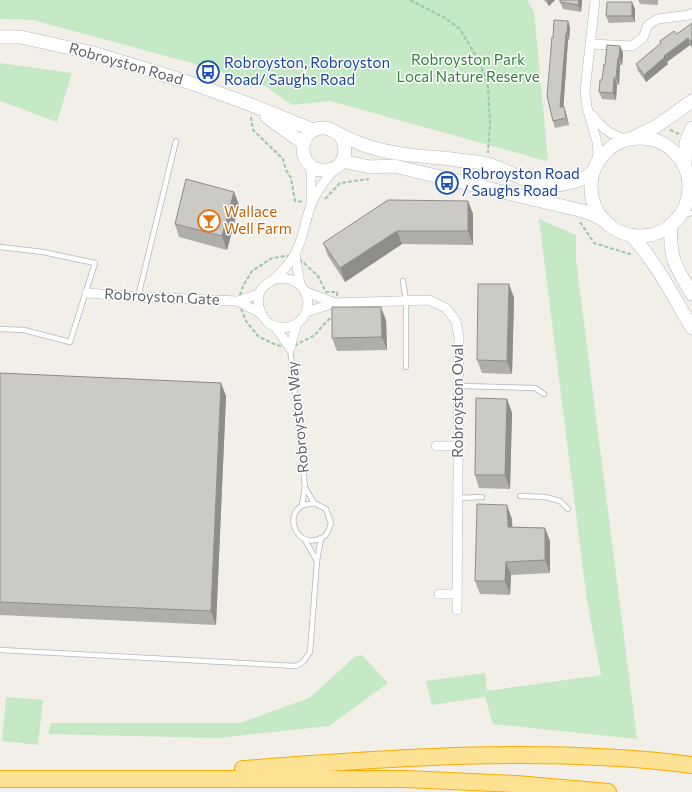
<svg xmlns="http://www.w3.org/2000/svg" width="692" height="792" viewBox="0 0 692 792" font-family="Commissioner,sans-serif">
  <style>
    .green { fill: #c5e8c5 }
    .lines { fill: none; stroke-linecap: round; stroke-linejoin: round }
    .lane-casing { stroke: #b5b8bc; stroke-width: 6 }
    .street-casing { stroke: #b5b8bc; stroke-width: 10 }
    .secondary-casing { stroke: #b6babf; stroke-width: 14 }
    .highway-casing { stroke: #f9ab00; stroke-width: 18 }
    .path { stroke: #9cc7a9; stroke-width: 2; stroke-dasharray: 4 2; stroke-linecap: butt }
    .lane { stroke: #fff; stroke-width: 4.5 }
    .street { stroke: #fff; stroke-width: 9 }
    .secondary { stroke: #fff; stroke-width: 13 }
    .highway { stroke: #fde293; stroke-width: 16 }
    .wall { fill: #afaea9 }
    .shaded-wall { fill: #8f8d8a }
    .building { fill: #cccac5; stroke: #8f8d8a }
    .labels { text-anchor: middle; stroke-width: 3; stroke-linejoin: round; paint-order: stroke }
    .park-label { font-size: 15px; fill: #348238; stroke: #fff }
    .transit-label { font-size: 15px; fill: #164399; stroke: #fff; text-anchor: start }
    .street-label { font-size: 15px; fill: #5f6368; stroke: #fff }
    .food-label { font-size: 15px; fill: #c56008; stroke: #fff; text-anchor: start }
  </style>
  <rect width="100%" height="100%" fill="#f1efe8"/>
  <!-- green -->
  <g class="green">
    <path d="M0,0H527L534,12L548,159H546V161L330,101L292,105L265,86L192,63L33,20L0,19Z"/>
    <path d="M0,63L72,73L57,122L0,101Z"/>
    <path d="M539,219L576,235V260L637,739L493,724L485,697L432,705L426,681L485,673L487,691L601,675L587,601Z"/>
    <path d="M362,655L388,683L329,726L217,738L48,734L51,723H240L309,698L355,657Z"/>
    <path d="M6,697L43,700L38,745L2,741Z"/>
  </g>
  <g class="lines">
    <!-- lane casing -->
    <g class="lane-casing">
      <g id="lane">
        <path d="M688,171L692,175"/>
        <path d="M676,221L687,214L692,213"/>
        <path d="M0,247L43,252L95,263L70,342L24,330L0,329"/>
        <path d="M403,281L406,301V367"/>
        <path d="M138,297L176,141"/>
        <path d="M290,348L305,487L302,505"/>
        <path d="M458,386L535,388L544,394"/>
        <path d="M305,487L314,503L326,509L331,523C330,527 328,532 326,535C326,535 322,538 321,538C298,550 283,516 302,506C305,504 311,504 314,503"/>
        <path d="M520,496L545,497L560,501L568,509"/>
        <path d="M458,498L482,497"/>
        <path d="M305,540L317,561"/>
        <path d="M0,650L296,666L303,662L310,652L317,561L321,538"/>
      </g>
    </g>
    <!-- street casing -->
    <g class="street-casing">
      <g id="street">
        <path d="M595,0L585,91L587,107L597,142L598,153L596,165"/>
        <path d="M590,44L632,46L643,38L648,25L658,19L689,15L692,13"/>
        <path d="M592,115C602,128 609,134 625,139"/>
        <path d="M311,167V203"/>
        <path d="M295,255L300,284"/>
        <path d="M274,279C311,272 319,317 291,326C283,329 277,328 270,324C259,316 254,298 263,287C266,284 270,282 273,280C279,275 292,261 295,254C303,239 305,221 311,205C315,192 326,180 334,169"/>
        <path d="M306,292L335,303"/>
        <path d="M87,293L138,297L238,301L259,294"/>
        <path d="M238,301L260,313"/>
        <path d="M306,312L335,303L429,300L446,308L456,321L459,338L457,610"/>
        <path d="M276,328L290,348"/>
        <path d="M290,348L297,323"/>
        <path d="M436,446H458"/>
        <path d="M439,594H457"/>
      </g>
    </g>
    <!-- secondary casing -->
    <g class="secondary-casing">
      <g id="secondary">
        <path d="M0,37H20L93,53L188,82L249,104L313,130"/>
        <path d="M267,117L303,143"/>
        <path d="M340,135C350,151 344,172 322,170C318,170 314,169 311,166C297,154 302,129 322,128C330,127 334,132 341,135C349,139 358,143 367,146C393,155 423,156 451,159C462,161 475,161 487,164C517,172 535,192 568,183C577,181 585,179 592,173"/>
        <path d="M636,136L657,126L692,101"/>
        <circle cx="640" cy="187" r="49"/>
        <path d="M342,161L370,167L394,166L583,211L592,214L603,220"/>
        <path d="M685,165L686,143L692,128"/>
        <path d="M671,226C669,259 676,267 692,294"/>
        <path d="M631,235C656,262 673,296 692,328"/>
      </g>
    </g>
    <!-- highway casing -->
    <g class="highway-casing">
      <g id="highway">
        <path d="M243,769C392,758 543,746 692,765"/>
        <path d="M0,779H405L516,784L608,792"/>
      </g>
    </g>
    <!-- path -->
    <g class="path">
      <path d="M410,0L445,18L460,29L480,63L488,87L490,123L488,153"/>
      <path d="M251,117L253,130L283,159L286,170L291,178L295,201L303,202"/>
      <path d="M670,130L679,134"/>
      <path d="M325,199L340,183L369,179"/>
      <path d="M580,222L594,243L633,255"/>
      <path d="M295,255L318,276L326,292H337L338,312L326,322L315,335L290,348L276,345L258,336L246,321L238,301L243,286L252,271L272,258Z"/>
    </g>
    <!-- lane -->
    <use href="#lane" class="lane"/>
    <!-- street -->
    <use href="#street" class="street"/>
    <!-- secondary -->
    <use href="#secondary" class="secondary"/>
    <!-- highway -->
    <use href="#highway" class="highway"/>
  </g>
  <!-- wall -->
  <g class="wall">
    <path d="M544,0H555L549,6Z"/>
    <path d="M582,0L581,12L563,9L560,2Z"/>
    <path d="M638,0H658V5L640,4Z"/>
    <path d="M632,2L635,9V22L609,23L606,16Z"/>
    <path d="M568,21L570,28L569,40H568L563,107H564L566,113L569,125L555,128L553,121V38Z"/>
    <path d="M692,23V48L690,45L667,62L668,64L646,82L638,71L636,64L661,44L660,41L677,34Z"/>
    <path d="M620,46L623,53L622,65H620L619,85L617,84L616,100L602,99L599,92L605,65Z"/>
    <path d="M234,192L239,205L227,250L179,237L175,224Z"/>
    <path d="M468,201L473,214V245L402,244L345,282L328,256L323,243Z"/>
    <path d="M509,284L514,298L512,374L482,373L477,360Z"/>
    <path d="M386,320L387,350L337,351L332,338Z"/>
    <path d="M0,373L221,383L226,396L216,625L0,615Z"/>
    <path d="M507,399L512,413L510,489L479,488L475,475Z"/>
    <path d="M512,519V527L545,528L550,541V573L511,575L510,595L480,594L475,581Z"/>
  </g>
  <!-- shaded-wall -->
  <g class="shaded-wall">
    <path d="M547,0H555L549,6Z"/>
    <path d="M579,0H582L581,12L578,5Z"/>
    <path d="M632,2L635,9V22L632,16Z"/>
    <path d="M568,21L570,28L569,40L567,33Z"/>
    <path d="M566,33L568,40L563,114L560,107Z"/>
    <path d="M688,38L690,45L667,62L668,64L646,82L644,75L664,56Z"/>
    <path d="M692,40V47L690,41Z"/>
    <path d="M620,46L623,53L622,65L619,58Z"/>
    <path d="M618,58L620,65L619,85L616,78Z"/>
    <path d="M614,78L617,84L616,100L613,93Z"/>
    <path d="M564,107L566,113L569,125L566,118Z"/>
    <path d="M234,192L239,205L227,250L222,236Z"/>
    <path d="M468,201L473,214V245L468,231Z"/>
    <path d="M397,231L402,244L345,282L340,268Z"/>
    <path d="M509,284L514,298L512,374L507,361Z"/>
    <path d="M381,307L386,320L387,350L382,337Z"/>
    <path d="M221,383L226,396L216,625L211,611Z"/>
    <path d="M507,399L512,413L510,489L505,475Z"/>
    <path d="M507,505L512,519L513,540L508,527Z"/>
    <path d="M545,528L550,541V573L545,560Z"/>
    <path d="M506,562L511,575L510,595L505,581Z"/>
  </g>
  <!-- building -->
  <g class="building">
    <path d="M560,0H579L578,5L560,2Z"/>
    <path d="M607,2H632V16H606Z"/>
    <path d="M554,20L568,21L567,33H566L560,107H564L566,118L553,121L547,96L552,37L553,38Z"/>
    <path d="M692,23V40L690,41L688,38L664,56L665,57L644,75L636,64L661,43L660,41L674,31L677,34Z"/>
    <path d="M607,45L620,46L619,58H618L616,78H614L613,93L599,92L600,80H602L604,64L605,65Z"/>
    <path d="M186,179L234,192L222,236L175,224Z"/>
    <path d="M388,200L468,201V231H397L340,268L323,243Z"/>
    <path d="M478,284H509L507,361L477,360Z"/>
    <path d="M332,307H381L382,337L332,338Z"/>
    <path d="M0,373L221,383L211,611L0,602Z"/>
    <path d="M476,398L507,399L505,475H475Z"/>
    <path d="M477,504L507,505L508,527L545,528V560L506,562L505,581H475Z"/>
  </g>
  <!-- icons -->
  <defs>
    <g id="bus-ring" transform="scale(1.15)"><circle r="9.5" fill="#fff" stroke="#1a4fb4" stroke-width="1.5"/><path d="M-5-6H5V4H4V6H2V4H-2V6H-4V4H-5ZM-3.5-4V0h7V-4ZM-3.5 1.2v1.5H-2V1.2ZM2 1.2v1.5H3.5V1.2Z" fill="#1a4fb4"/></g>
    <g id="bar-ring" transform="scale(1.15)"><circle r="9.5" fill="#fff" stroke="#e8710a" stroke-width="1.5"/><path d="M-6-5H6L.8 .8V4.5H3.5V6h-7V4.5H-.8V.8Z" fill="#e8710a"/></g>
  </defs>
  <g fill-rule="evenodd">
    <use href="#bus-ring" x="208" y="72"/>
    <use href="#bus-ring" x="447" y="183"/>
    <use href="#bar-ring" x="209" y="221"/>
  </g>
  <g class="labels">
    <!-- park labels -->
    <g class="park-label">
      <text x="468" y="65">Robroyston Park<tspan x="468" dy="17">Local Nature Reserve</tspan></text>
    </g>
    <!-- transit labels -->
    <g class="transit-label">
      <text x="224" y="68">Robroyston, Robroyston<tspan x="224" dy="17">Road/ Saughs Road</tspan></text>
      <text x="462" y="179">Robroyston Road<tspan x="462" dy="17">/ Saughs Road</tspan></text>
    </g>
    <!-- street labels -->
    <g class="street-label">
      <text transform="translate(126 64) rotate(16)" y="5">Robroyston Road</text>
      <text transform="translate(162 297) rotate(3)" y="5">Robroyston Gate</text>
      <text transform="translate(458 401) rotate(-90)" y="5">Robroyston Oval</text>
      <text transform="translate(298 417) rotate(-96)" y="5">Robroyston Way</text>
    </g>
    <!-- food labels -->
    <g class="food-label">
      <text x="224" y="217">Wallace<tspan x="224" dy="17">Well Farm</tspan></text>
    </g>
  </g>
</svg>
